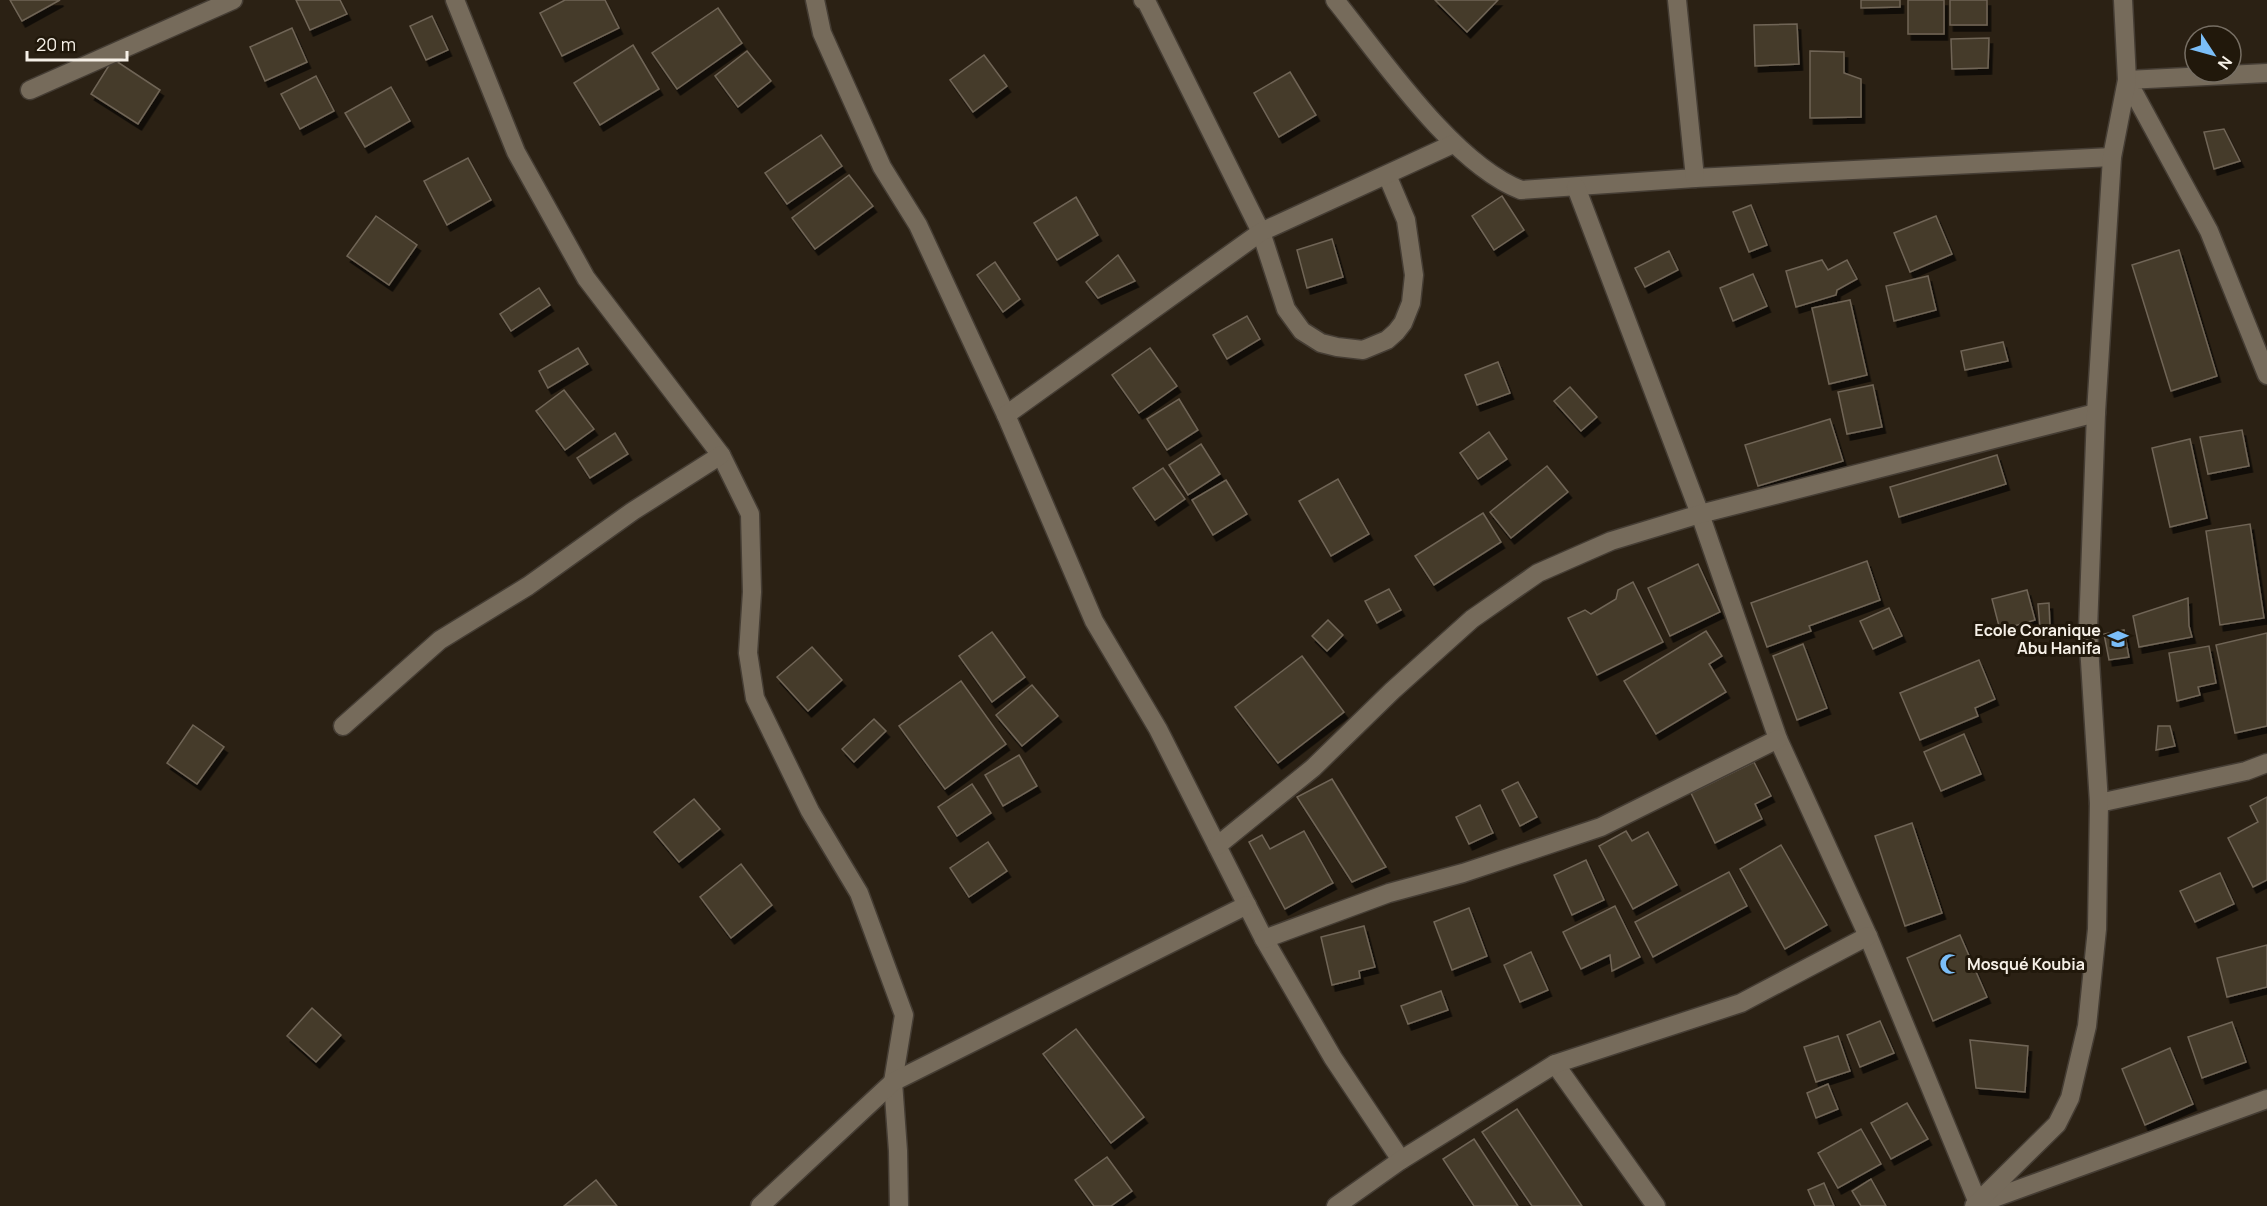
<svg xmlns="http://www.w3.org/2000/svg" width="2267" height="1206" viewBox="0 0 2267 1206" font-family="Manrope,sans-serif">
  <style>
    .building { fill: #453b2c; stroke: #706556; stroke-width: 1.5; filter: url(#shadow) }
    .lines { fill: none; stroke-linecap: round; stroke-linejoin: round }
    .minor-casing { stroke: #453d34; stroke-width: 21 }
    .minor { stroke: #766b5b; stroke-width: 18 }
    .labels { text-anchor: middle; stroke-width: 6; stroke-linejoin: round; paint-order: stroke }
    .poi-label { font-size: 16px; font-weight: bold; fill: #f6f0e7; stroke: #21180b; text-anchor: end }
  </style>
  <defs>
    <filter id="shadow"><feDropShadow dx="3.5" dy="6" stdDeviation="0" flood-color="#0009"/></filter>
  </defs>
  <rect width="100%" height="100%" fill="#2b2114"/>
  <!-- building -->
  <g class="building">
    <path d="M10,0H60L22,21Z"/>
    <path d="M296,0H340L347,14L310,30Z"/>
    <path d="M565,0H605L619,28L562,56L540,13Z"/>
    <path d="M1435,0H1498L1467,32Z"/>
    <path d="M1861,0H1900V7L1861,8Z"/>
    <rect x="1908" y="0" width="36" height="34"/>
    <rect x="1950" y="0" width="37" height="25"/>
    <path d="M718,8L742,43L677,89L652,53Z"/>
    <path d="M432,16L448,50L426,60L410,26Z"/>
    <path d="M1797,24L1799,64L1755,66L1754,25Z"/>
    <path d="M292,28L307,62L265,81L250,47Z"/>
    <path d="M1989,38L1988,68L1952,69L1951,39Z"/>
    <path d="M633,45L659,89L600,125L574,83Z"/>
    <path d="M747,51L771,81L738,107L715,76Z"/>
    <path d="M1810,51L1844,52V73L1861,79V117L1810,118Z"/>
    <path d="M984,55L1007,86L973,112L950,80Z"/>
    <path d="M113,59L160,90L138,124L91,94Z"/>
    <path d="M1290,72L1316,115L1279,137L1254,93Z"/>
    <path d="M316,76L334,111L300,129L281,94Z"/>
    <path d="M391,87L410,121L365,147L345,113Z"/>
    <path d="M2224,129L2240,161L2214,169L2204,132Z"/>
    <path d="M821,135L842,166L787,204L765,173Z"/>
    <path d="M468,158L491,200L447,225L424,181Z"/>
    <path d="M849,175L873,206L815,249L792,218Z"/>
    <path d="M1502,196L1524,230L1494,250L1472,216Z"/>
    <path d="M1076,197L1098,235L1057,260L1034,223Z"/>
    <path d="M1751,205L1767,245L1749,252L1733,212Z"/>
    <path d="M376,216L417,245L389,285L347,256Z"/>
    <path d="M1936,216L1952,254L1910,272L1894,233Z"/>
    <path d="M1332,239L1343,277L1307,288L1297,250Z"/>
    <path d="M2179,250L2217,376L2171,391L2132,265Z"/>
    <path d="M1669,251L1678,270L1645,287L1635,268Z"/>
    <path d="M1118,255L1135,281L1098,298L1086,282Z"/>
    <path d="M1822,260L1828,270L1847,260L1857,279L1837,290L1836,295L1796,307L1786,271Z"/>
    <path d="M995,262L1020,299L1003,312L977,275Z"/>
    <path d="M1753,274L1767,306L1733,321L1720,288Z"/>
    <path d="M1928,276L1936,310L1894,321L1886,286Z"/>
    <path d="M539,288L550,305L511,331L500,314Z"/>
    <path d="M1850,300L1867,375L1829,384L1812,308Z"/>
    <path d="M1247,316L1260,339L1227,359L1213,335Z"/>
    <path d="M2003,342L2008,361L1965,370L1961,351Z"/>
    <path d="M578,348L588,364L548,388L539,371Z"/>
    <path d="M1150,348L1177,386L1139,413L1112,375Z"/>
    <path d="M1498,362L1510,393L1477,405L1465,375Z"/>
    <path d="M1873,385L1882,427L1847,434L1838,392Z"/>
    <path d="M1570,387L1597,417L1581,431L1554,401Z"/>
    <path d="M564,390L594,429L565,450L536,411Z"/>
    <path d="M1179,399L1198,430L1167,450L1147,419Z"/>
    <path d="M1830,419L1843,461L1758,486L1745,445Z"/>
    <path d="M2242,430L2249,466L2208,474L2200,437Z"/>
    <path d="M1489,432L1507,459L1478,479L1460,453Z"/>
    <path d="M615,433L628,454L590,478L577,458Z"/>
    <path d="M2190,439L2207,518L2170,527L2152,448Z"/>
    <path d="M1201,444L1220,474L1188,495L1169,465Z"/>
    <path d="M1997,455L2006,484L1899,517L1890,487Z"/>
    <path d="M1547,466L1568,492L1511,538L1490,512Z"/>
    <path d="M1163,468L1185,499L1155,520L1133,488Z"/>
    <path d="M1338,479L1369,534L1331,556L1299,501Z"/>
    <path d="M1226,480L1247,514L1213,535L1192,500Z"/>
    <path d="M1483,513L1501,542L1434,585L1415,556Z"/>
    <path d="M2250,524L2264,618L2220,625L2206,531Z"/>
    <path d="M1867,561L1880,600L1809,626L1811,631L1767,647L1751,603Z"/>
    <path d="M1698,564L1720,612L1670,636L1648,588Z"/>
    <path d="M1633,582L1663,642L1597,675L1568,618L1585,610L1591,614L1616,599L1618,590Z"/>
    <path d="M1389,589L1401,610L1377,623L1365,601Z"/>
    <path d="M2027,590L2035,620L2000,630L1992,599Z"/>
    <path d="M2188,598L2189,626L2192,637L2139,647L2133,616Z"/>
    <path d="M2049,603L2050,627L2040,628L2038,604Z"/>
    <path d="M1889,608L1902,636L1873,649L1860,621Z"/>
    <path d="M1328,620L1343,635L1327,651L1312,636Z"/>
    <path d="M2124,630L2129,657L2109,660L2104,634Z"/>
    <path d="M1706,631L1722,656L1709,664L1726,692L1656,734L1624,681Z"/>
    <path d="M992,632L1025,677L992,702L959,656Z"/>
    <path d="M2267,633V726L2235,733L2216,645Z"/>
    <path d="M1803,644L1827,708L1797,720L1773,656Z"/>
    <path d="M2209,646L2216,683L2198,687L2200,695L2177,701L2169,653Z"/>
    <path d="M812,647L842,680L808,711L777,677Z"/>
    <path d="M1302,656L1344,712L1278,763L1235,707Z"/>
    <path d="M1979,660L1995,699L1975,708L1978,716L1920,740L1900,693Z"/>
    <path d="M961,681L1006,744L945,789L899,726Z"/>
    <path d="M1032,685L1058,716L1022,746L996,715Z"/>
    <path d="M874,719L886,731L854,762L842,749Z"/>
    <path d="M193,725L224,747L197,784L167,763Z"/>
    <path d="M2158,726H2170L2175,746L2156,750Z"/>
    <path d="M1964,734L1981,774L1941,791L1924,752Z"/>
    <path d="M1019,755L1037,786L1003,806L985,775Z"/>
    <path d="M1754,762L1771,796L1755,804L1762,819L1715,843L1691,793Z"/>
    <path d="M1332,779L1386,867L1352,882L1297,797Z"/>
    <path d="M1518,782L1537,817L1520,826L1502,790Z"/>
    <path d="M972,784L991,813L957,836L938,807Z"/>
    <path d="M2267,797V880L2253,887L2228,838L2258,822L2250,806Z"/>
    <path d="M694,799L720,829L679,862L654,832Z"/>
    <path d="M1480,805L1493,833L1469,844L1456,817Z"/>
    <path d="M1912,823L1942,913L1905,926L1875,836Z"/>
    <path d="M1304,831L1333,883L1285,909L1249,842L1262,835L1270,849Z"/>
    <path d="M1626,831L1632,841L1648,832L1677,885L1633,909L1599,846Z"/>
    <path d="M988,842L1007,871L969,897L950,868Z"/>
    <path d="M1781,845L1827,925L1785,949L1740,869Z"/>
    <path d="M1586,860L1604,900L1572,915L1554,875Z"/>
    <path d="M741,864L772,905L731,938L700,897Z"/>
    <path d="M1729,872L1747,906L1653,957L1635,922Z"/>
    <path d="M2220,873L2234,904L2195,922L2180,891Z"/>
    <path d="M1615,906L1640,957L1612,971L1610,955L1581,969L1563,932Z"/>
    <path d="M1469,908L1487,956L1452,970L1434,922Z"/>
    <path d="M1364,926L1375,967L1359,971L1360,978L1332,985L1321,937Z"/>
    <path d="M1960,935L1987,997L1933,1021L1907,958Z"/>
    <path d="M2267,945V987L2227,997L2217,958Z"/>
    <path d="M1531,952L1548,990L1520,1002L1504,965Z"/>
    <path d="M1441,991L1448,1010L1408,1024L1401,1006Z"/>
    <path d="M312,1008L341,1035L316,1062L287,1036Z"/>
    <path d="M1880,1021L1894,1053L1860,1067L1847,1035Z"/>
    <path d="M2232,1022L2246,1062L2202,1078L2188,1037Z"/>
    <path d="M1076,1029L1144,1117L1111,1143L1043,1054Z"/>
    <path d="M1838,1036L1850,1071L1816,1082L1804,1047Z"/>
    <path d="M1970,1040L2028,1046L2025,1092L1976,1088Z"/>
    <path d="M2170,1048L2193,1104L2145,1125L2122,1069Z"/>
    <path d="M1828,1084L1838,1109L1816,1118L1807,1093Z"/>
    <path d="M1907,1103L1928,1139L1891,1159L1871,1123Z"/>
    <path d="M1517,1109L1582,1206H1532L1482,1132Z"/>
    <path d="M1861,1129L1881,1164L1838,1188L1818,1153Z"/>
    <path d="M1474,1139L1518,1206H1474L1443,1159Z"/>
    <path d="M1107,1157L1132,1191L1111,1206H1094L1075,1180Z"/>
    <path d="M1871,1179L1886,1206H1861L1852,1191Z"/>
    <path d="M596,1180L617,1206H564Z"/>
    <path d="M1824,1183L1834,1206H1815L1808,1190Z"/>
  </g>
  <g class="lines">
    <!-- minor casing -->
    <g class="minor-casing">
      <g id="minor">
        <path d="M455,0L516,152L586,278L721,455L750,514L752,592L748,653L755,698L810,811L859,893L904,1015L893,1082L898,1151L899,1206"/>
        <path d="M815,0L822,33L882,167L918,225L1006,415L1094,621L1158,729L1264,939L1333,1058L1401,1160"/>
        <path d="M1143,0L1146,1L1261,232L1286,309L1302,331L1321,343L1337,347L1363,350L1387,340L1396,332L1403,323L1411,303L1414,275L1406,220L1387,175"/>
        <path d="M1335,0C1381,57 1453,164 1521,190L1695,178L2112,157"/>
        <path d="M1677,0L1695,178"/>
        <path d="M2267,73L2127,80L2209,231L2267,375"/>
        <path d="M30,90L233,0"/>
        <path d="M1576,187L1700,514L1778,739L1868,936L1978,1203"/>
        <path d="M1006,415L1261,232L1453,144"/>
        <path d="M343,726L440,640L528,586L633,511L721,455"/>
        <path d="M2099,803L2246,771L2267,763"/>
        <path d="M1217,846L1313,768L1392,691L1472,619L1538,573L1611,541L1700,514L2096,413"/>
        <path d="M1264,939L1389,893L1463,873L1601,827L1778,739"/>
        <path d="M1555,1064L1656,1206"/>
        <path d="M1983,1202L2267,1099"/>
        <path d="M760,1206L893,1082L1247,905"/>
        <path d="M1336,1206L1401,1160L1555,1064L1741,1003L1868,936"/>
        <path d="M1974,1206L2057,1124L2070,1098L2087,1026L2097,929L2099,803L2088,630L2096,413L2112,157L2127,80L2123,0"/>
      </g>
    </g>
    <!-- minor -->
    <use href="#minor" class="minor"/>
  </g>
  <!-- icons -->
  <defs>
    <g id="school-bare" transform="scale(1.62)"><path d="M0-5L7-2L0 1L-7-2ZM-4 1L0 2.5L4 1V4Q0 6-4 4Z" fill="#7bbef8" stroke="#21180b" stroke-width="2.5" paint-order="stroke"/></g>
    <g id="mosque-bare" transform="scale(1.62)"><path d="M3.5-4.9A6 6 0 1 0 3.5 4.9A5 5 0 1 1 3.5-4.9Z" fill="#7bbef8" stroke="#21180b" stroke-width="2.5" paint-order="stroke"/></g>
  </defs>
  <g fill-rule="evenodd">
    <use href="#school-bare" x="2118" y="639"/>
    <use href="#mosque-bare" x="1950" y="964"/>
  </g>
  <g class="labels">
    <!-- poi labels -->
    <g class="poi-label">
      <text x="2101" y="636">Ecole Coranique<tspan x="2101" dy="18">Abu Hanifa</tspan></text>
      <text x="1967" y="970" text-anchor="start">Mosqué Koubia</text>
    </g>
  </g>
  <!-- north arrow -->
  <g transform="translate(2213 54) rotate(126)"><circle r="28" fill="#21180b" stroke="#766e63" stroke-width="1.5"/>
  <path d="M0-4.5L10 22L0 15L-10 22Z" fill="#7bbef8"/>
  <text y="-9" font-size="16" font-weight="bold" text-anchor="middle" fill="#f6f0e7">N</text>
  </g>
  <!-- scale -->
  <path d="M27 51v9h100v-9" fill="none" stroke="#f6f0e7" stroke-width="3"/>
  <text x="36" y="51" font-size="18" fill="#f6f0e7" stroke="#21180b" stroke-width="4.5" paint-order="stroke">20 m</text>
</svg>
